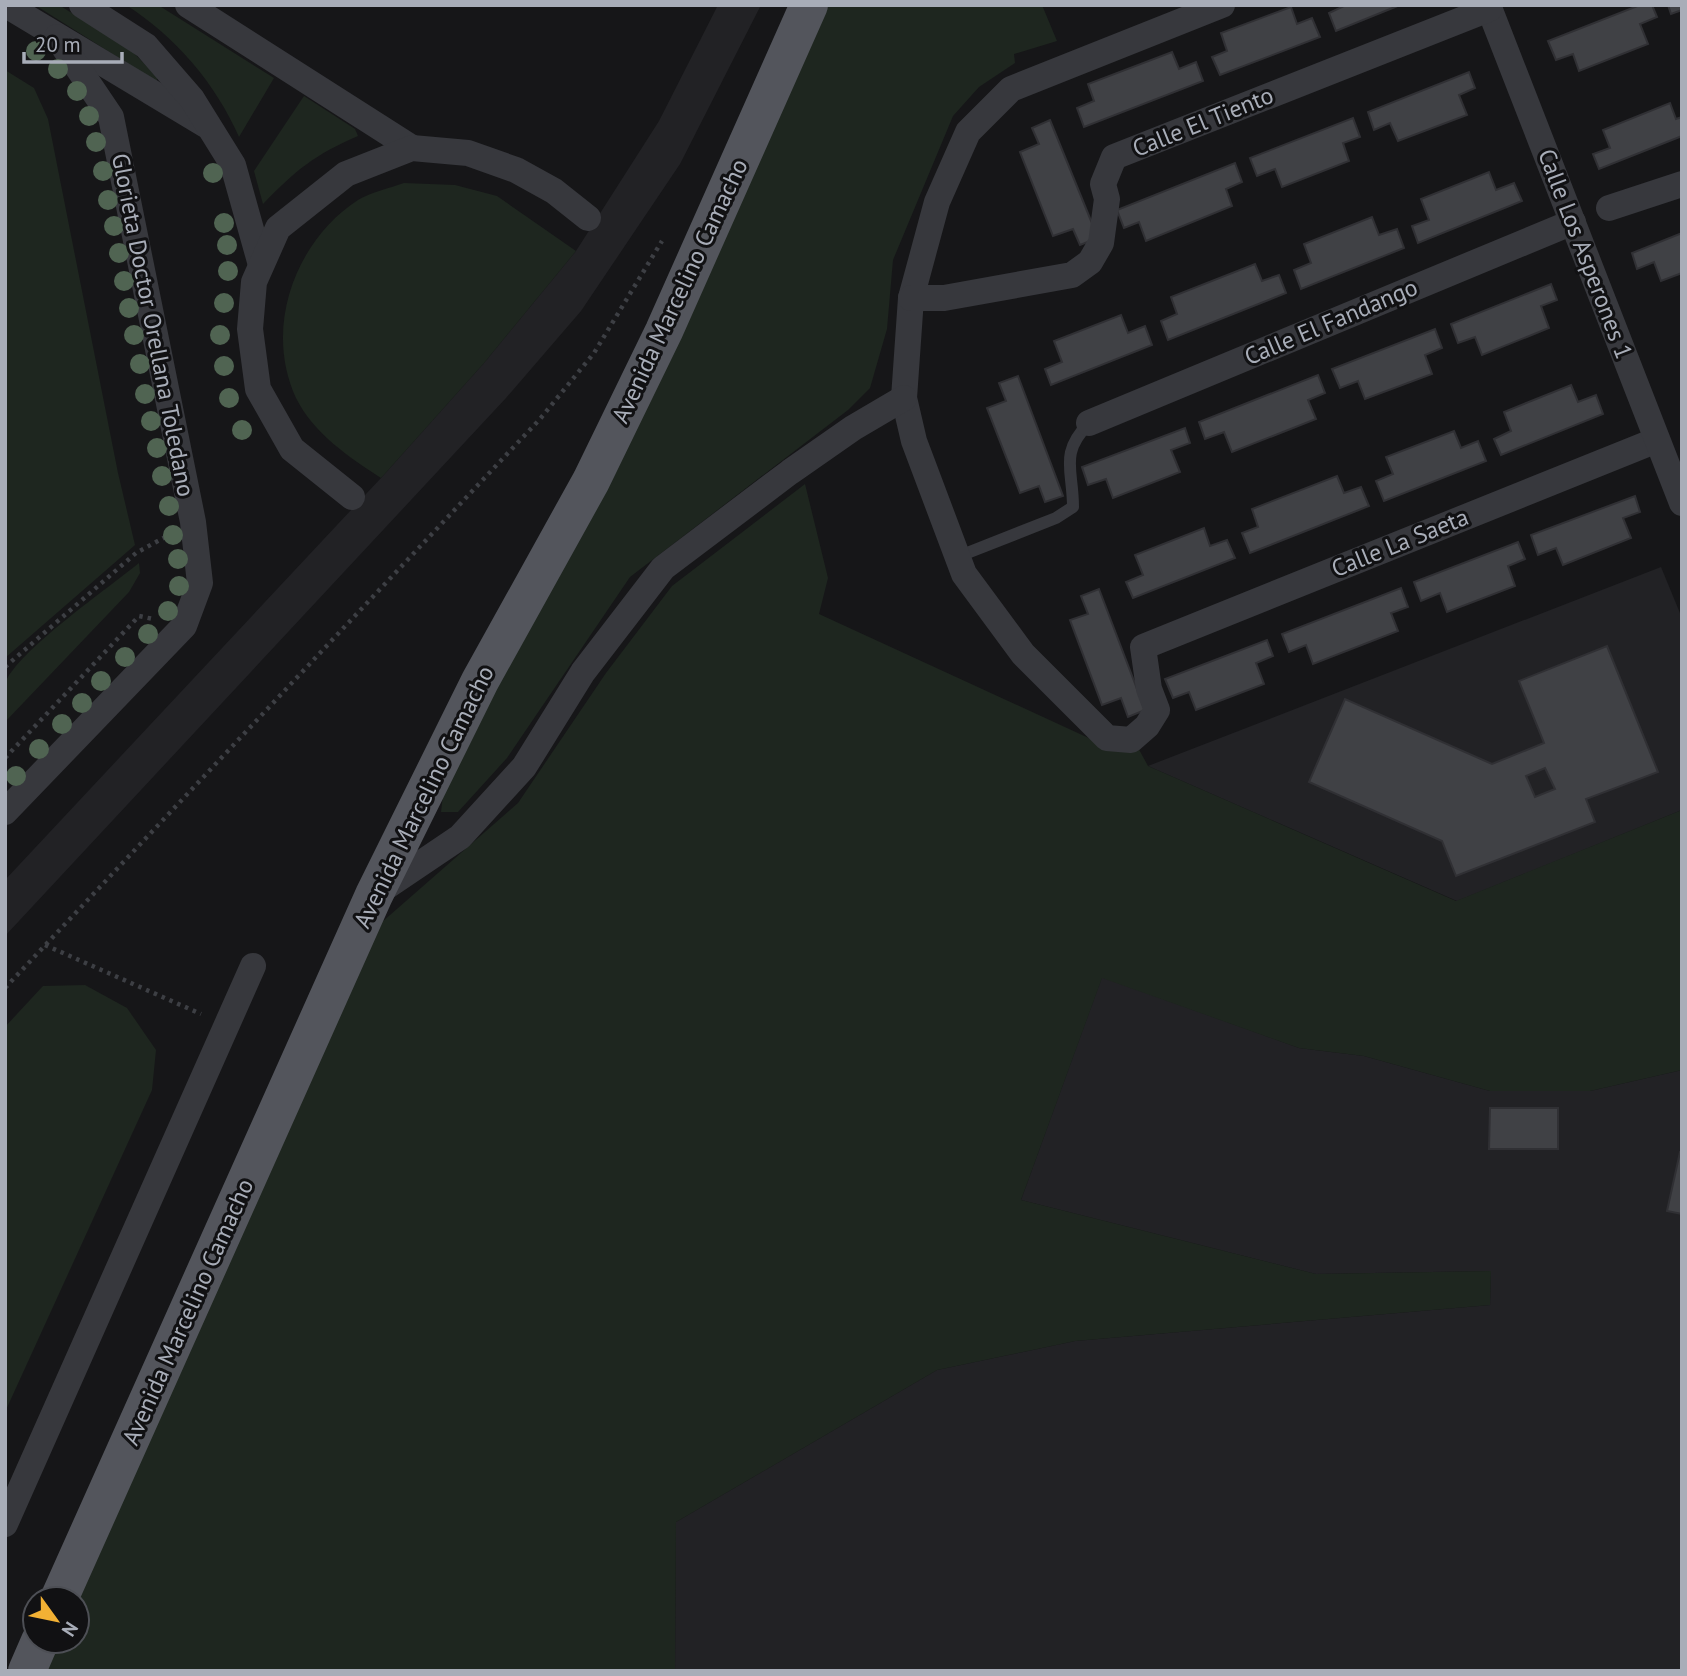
<svg xmlns="http://www.w3.org/2000/svg" width="1687" height="1676" viewBox="0 0 1687 1676" font-family="'PT Sans',sans-serif">
  <style>
    .built { fill: #222225 }
    .green { fill: #1e261f }
    .building { fill: #404145; stroke: #303034; stroke-width: 2; fill-rule: evenodd }
    .lines { fill: none; stroke-linecap: round; stroke-linejoin: round }
    .path { stroke: #3d3f44; stroke-width: 4.5; stroke-dasharray: 3.5 5; stroke-linecap: butt }
    .service { stroke: #37383d; stroke-width: 12 }
    .minor { stroke: #37383d; stroke-width: 26 }
    .primary { stroke: #53555c; stroke-width: 38 }
    .tree { fill: #506452 }
    .labels { text-anchor: middle; stroke-width: 6; stroke-linejoin: round; paint-order: stroke }
    .street-label { font-size: 24px; fill: #a8adb8; stroke: #111113 }
  </style>
  <rect width="100%" height="100%" fill="#161618"/>
  <!-- built -->
  <g class="built">
    <path d="M718,5H761L680,164L581,311L506,398L5,936V880L381,478L484,363L576,251L659,121Z"/>
    <path d="M1661,567L1682,618V810L1457,901L1148,766Z"/>
    <path d="M1102,977L1299,1048L1364,1056L1490,1091H1590L1682,1070V1671H675L676,1522L937,1370L1075,1341L1490,1305L1491,1271L1316,1274L1021,1200Z"/>
  </g>
  <!-- green -->
  <g class="green">
    <path d="M35,5H59L132,51L157,77V82Z"/>
    <path d="M126,5H158L274,78L239,137C216,84 175,36 126,5Z"/>
    <path d="M828,5H1042L1057,41L1014,54L1015,63L979,87L953,116L893,260L887,329L870,388L848,410L630,577L507,758L458,812H441L445,778Z"/>
    <path d="M5,70L34,88L48,119L118,473L135,545L5,658Z"/>
    <path d="M304,96L355,129L358,136C314,155 296,170 263,204L254,171Z"/>
    <path d="M404,183L455,185L497,196L576,251L484,363L381,478C349,457 314,434 296,398C263,327 296,240 358,200C371,192 390,188 404,183Z"/>
    <path d="M805,484L828,578L819,614L1106,746L1136,744L1148,766L1456,901L1682,810V1070L1590,1091H1490L1364,1056L1299,1048L1102,978L1021,1200L1316,1274L1491,1271L1490,1305L1075,1341L937,1370L676,1522L675,1671H42L55,1641H77V1599L374,929L518,803L606,673L672,586Z"/>
    <path d="M139,563L140,573L129,592L5,722C5,710 1,689 7,679C25,646 107,589 139,563Z"/>
    <path d="M85,985L127,1008L156,1050L152,1090L5,1412V1027L43,986Z"/>
  </g>
  <!-- building -->
  <g class="building">
    <path d="M1346,5H1400L1336,31L1329,13Z"/>
    <path d="M1640,5H1652L1657,17L1640,24L1648,44L1579,71L1573,54L1556,60L1548,41Z"/>
    <path d="M1668,5H1682V10L1671,14Z"/>
    <path d="M1291,7L1297,24L1312,18L1320,37L1220,75L1212,57L1227,51L1221,33Z"/>
    <path d="M1172,52L1179,69L1196,62L1203,81L1084,127L1077,108L1094,101L1088,84Z"/>
    <path d="M1469,72L1475,88L1459,95L1467,115L1398,141L1390,123L1374,130L1368,112Z"/>
    <path d="M1670,103L1676,119L1682,117V136L1599,169L1593,154L1610,148L1603,130Z"/>
    <path d="M1353,118L1360,137L1343,143L1349,161L1282,187L1275,169L1257,176L1250,158Z"/>
    <path d="M1050,120L1098,238L1080,245L1073,229L1053,236L1020,152L1039,144L1032,128Z"/>
    <path d="M1235,163L1242,182L1226,189L1232,206L1146,241L1139,222L1124,228L1117,210Z"/>
    <path d="M1489,172L1496,190L1514,183L1522,201L1418,243L1412,226L1429,220L1421,199Z"/>
    <path d="M1372,217L1379,235L1397,229L1404,248L1301,289L1294,270L1311,263L1304,244Z"/>
    <path d="M1682,233V273L1661,281L1654,262L1637,269L1632,253Z"/>
    <path d="M1255,264L1262,281L1279,275L1286,293L1168,340L1161,321L1177,314L1171,297Z"/>
    <path d="M1551,284L1557,300L1541,306L1549,328L1482,355L1475,337L1458,343L1451,324Z"/>
    <path d="M1121,315L1128,333L1145,326L1152,345L1051,385L1045,369L1062,362L1054,341Z"/>
    <path d="M1435,329L1442,348L1425,355L1432,374L1365,399L1358,381L1340,388L1332,369Z"/>
    <path d="M1318,375L1325,393L1308,400L1316,419L1232,452L1224,432L1205,439L1199,422Z"/>
    <path d="M1018,376L1063,496L1045,502L1039,486L1020,493L987,408L1006,401L999,383Z"/>
    <path d="M1571,385L1578,402L1596,395L1603,414L1501,455L1494,439L1511,431L1504,412Z"/>
    <path d="M1185,428L1190,443L1171,450L1180,472L1113,498L1106,479L1088,485L1082,467Z"/>
    <path d="M1454,431L1461,448L1478,441L1486,461L1384,501L1376,481L1393,474L1386,457Z"/>
    <path d="M1337,476L1344,493L1361,487L1369,506L1250,553L1242,533L1258,527L1252,509Z"/>
    <path d="M1635,496L1640,512L1623,518L1631,538L1563,565L1556,548L1538,555L1531,535Z"/>
    <path d="M1204,528L1210,546L1227,540L1235,558L1133,598L1126,582L1143,575L1135,555Z"/>
    <path d="M1518,542L1525,559L1508,566L1515,586L1447,612L1440,593L1421,601L1414,582Z"/>
    <path d="M1401,588L1408,607L1391,613L1398,631L1313,664L1306,645L1289,652L1282,634Z"/>
    <path d="M1099,589L1145,710L1128,717L1121,698L1102,705L1070,620L1088,614L1081,596Z"/>
    <path d="M1267,640L1273,656L1256,663L1264,684L1196,710L1189,692L1173,698L1165,679Z"/>
    <path d="M1607,646L1658,772L1586,799L1595,822L1456,876L1442,841L1309,782L1345,699L1492,764L1544,743L1519,681ZM1545,768L1555,789L1535,797L1526,776Z"/>
    <path d="M1490,1108H1558V1149H1489Z"/>
    <path d="M1680,1152H1682V1214L1667,1211Z"/>
  </g>
  <g class="lines">
    <!-- path -->
    <g class="path">
      <path d="M5,667L136,553L167,536"/>
      <path d="M5,758L139,616L153,619"/>
      <path d="M45,945L201,1014"/>
      <path d="M5,988L540,419L594,353L662,241"/>
    </g>
    <!-- service -->
    <path class="service" d="M957,557L1056,518L1073,507C1073,469 1059,454 1089,423"/>
    <!-- minor -->
    <g class="minor">
      <path d="M6,5L206,125"/>
      <path d="M82,5L146,46L192,99L233,165L261,265"/>
      <path d="M188,5L412,148"/>
      <path d="M1222,5L1011,89L968,132L937,202L911,298L904,398L914,441L964,574L1023,654L1107,738L1131,740L1147,726L1157,710L1149,689L1143,647L1657,440"/>
      <path d="M1488,5L1682,503"/>
      <path d="M1609,208L1682,184"/>
      <path d="M911,298H944L1072,275L1090,262L1101,243L1107,199L1103,184L1114,157L1489,9"/>
      <path d="M1089,423L1573,222"/>
      <path d="M352,497L292,449L258,389L250,329L254,282L278,228L346,174L412,148L468,153L516,170L554,191L588,218"/>
      <path d="M5,812L184,626L200,583L193,522L111,117L57,37"/>
      <path d="M377,893L460,837L524,767L583,672L663,568L790,472L853,428L904,398"/>
      <path d="M5,1524L253,966"/>
    </g>
    <!-- primary -->
    <g class="primary">
      <path d="M59,1599L374,895L480,681L591,481L664,331L809,5"/>
      <path d="M27,1671L40,1641"/>
    </g>
  </g>
  <!-- trees -->
  <g class="tree">
    <circle cx="36" cy="51" r="10"/>
    <circle cx="58" cy="69" r="10"/>
    <circle cx="77" cy="91" r="10"/>
    <circle cx="89" cy="116" r="10"/>
    <circle cx="96" cy="142" r="10"/>
    <circle cx="103" cy="171" r="10"/>
    <circle cx="213" cy="173" r="10"/>
    <circle cx="108" cy="200" r="10"/>
    <circle cx="224" cy="223" r="10"/>
    <circle cx="114" cy="226" r="10"/>
    <circle cx="227" cy="245" r="10"/>
    <circle cx="119" cy="253" r="10"/>
    <circle cx="228" cy="271" r="10"/>
    <circle cx="124" cy="281" r="10"/>
    <circle cx="224" cy="303" r="10"/>
    <circle cx="129" cy="308" r="10"/>
    <circle cx="134" cy="335" r="10"/>
    <circle cx="220" cy="335" r="10"/>
    <circle cx="140" cy="364" r="10"/>
    <circle cx="224" cy="366" r="10"/>
    <circle cx="145" cy="394" r="10"/>
    <circle cx="229" cy="398" r="10"/>
    <circle cx="151" cy="421" r="10"/>
    <circle cx="242" cy="430" r="10"/>
    <circle cx="157" cy="448" r="10"/>
    <circle cx="162" cy="476" r="10"/>
    <circle cx="169" cy="506" r="10"/>
    <circle cx="173" cy="535" r="10"/>
    <circle cx="178" cy="559" r="10"/>
    <circle cx="179" cy="586" r="10"/>
    <circle cx="168" cy="611" r="10"/>
    <circle cx="148" cy="634" r="10"/>
    <circle cx="125" cy="657" r="10"/>
    <circle cx="101" cy="681" r="10"/>
    <circle cx="82" cy="703" r="10"/>
    <circle cx="62" cy="724" r="10"/>
    <circle cx="39" cy="749" r="10"/>
    <circle cx="16" cy="776" r="10"/>
  </g>
  <g class="labels">
    <!-- street labels -->
    <g class="street-label">
      <text transform="translate(1203 122) rotate(-22)" y="8">Calle El Tiento</text>
      <text transform="translate(1585 254) rotate(69)" y="8">Calle Los Asperones 1</text>
      <text transform="translate(680 291) rotate(-65)" y="8">Avenida Marcelino Camacho</text>
      <text transform="translate(1331 322) rotate(-23)" y="8">Calle El Fandango</text>
      <text transform="translate(153 325) rotate(79)" y="8">Glorieta Doctor Orellana Toledano</text>
      <text transform="translate(1400 543) rotate(-22)" y="8">Calle La Saeta</text>
      <text transform="translate(424 797) rotate(-64)" y="8">Avenida Marcelino Camacho</text>
      <text transform="translate(188 1312) rotate(-66)" y="8">Avenida Marcelino Camacho</text>
    </g>
  </g>
  <!-- border -->
  <rect width="1687" height="1676" fill="none" stroke="#a8adb8" stroke-width="14"/>
  <!-- north arrow -->
  <g transform="translate(56 1620) rotate(123)"><circle r="33" fill="#111113" stroke="#4d4f55" stroke-width="2"/>
  <path d="M0-5L12 26L0 18L-12 26Z" fill="#f2b134"/>
  <text y="-10" font-size="19" font-weight="bold" text-anchor="middle" fill="#a8adb8">N</text>
  </g>
  <!-- scale -->
  <path d="M24 52v10h98v-10" fill="none" stroke="#a8adb8" stroke-width="3.5"/>
  <text x="35" y="52" font-size="21" fill="#a8adb8" stroke="#111113" stroke-width="5" paint-order="stroke">20 m</text>
</svg>
